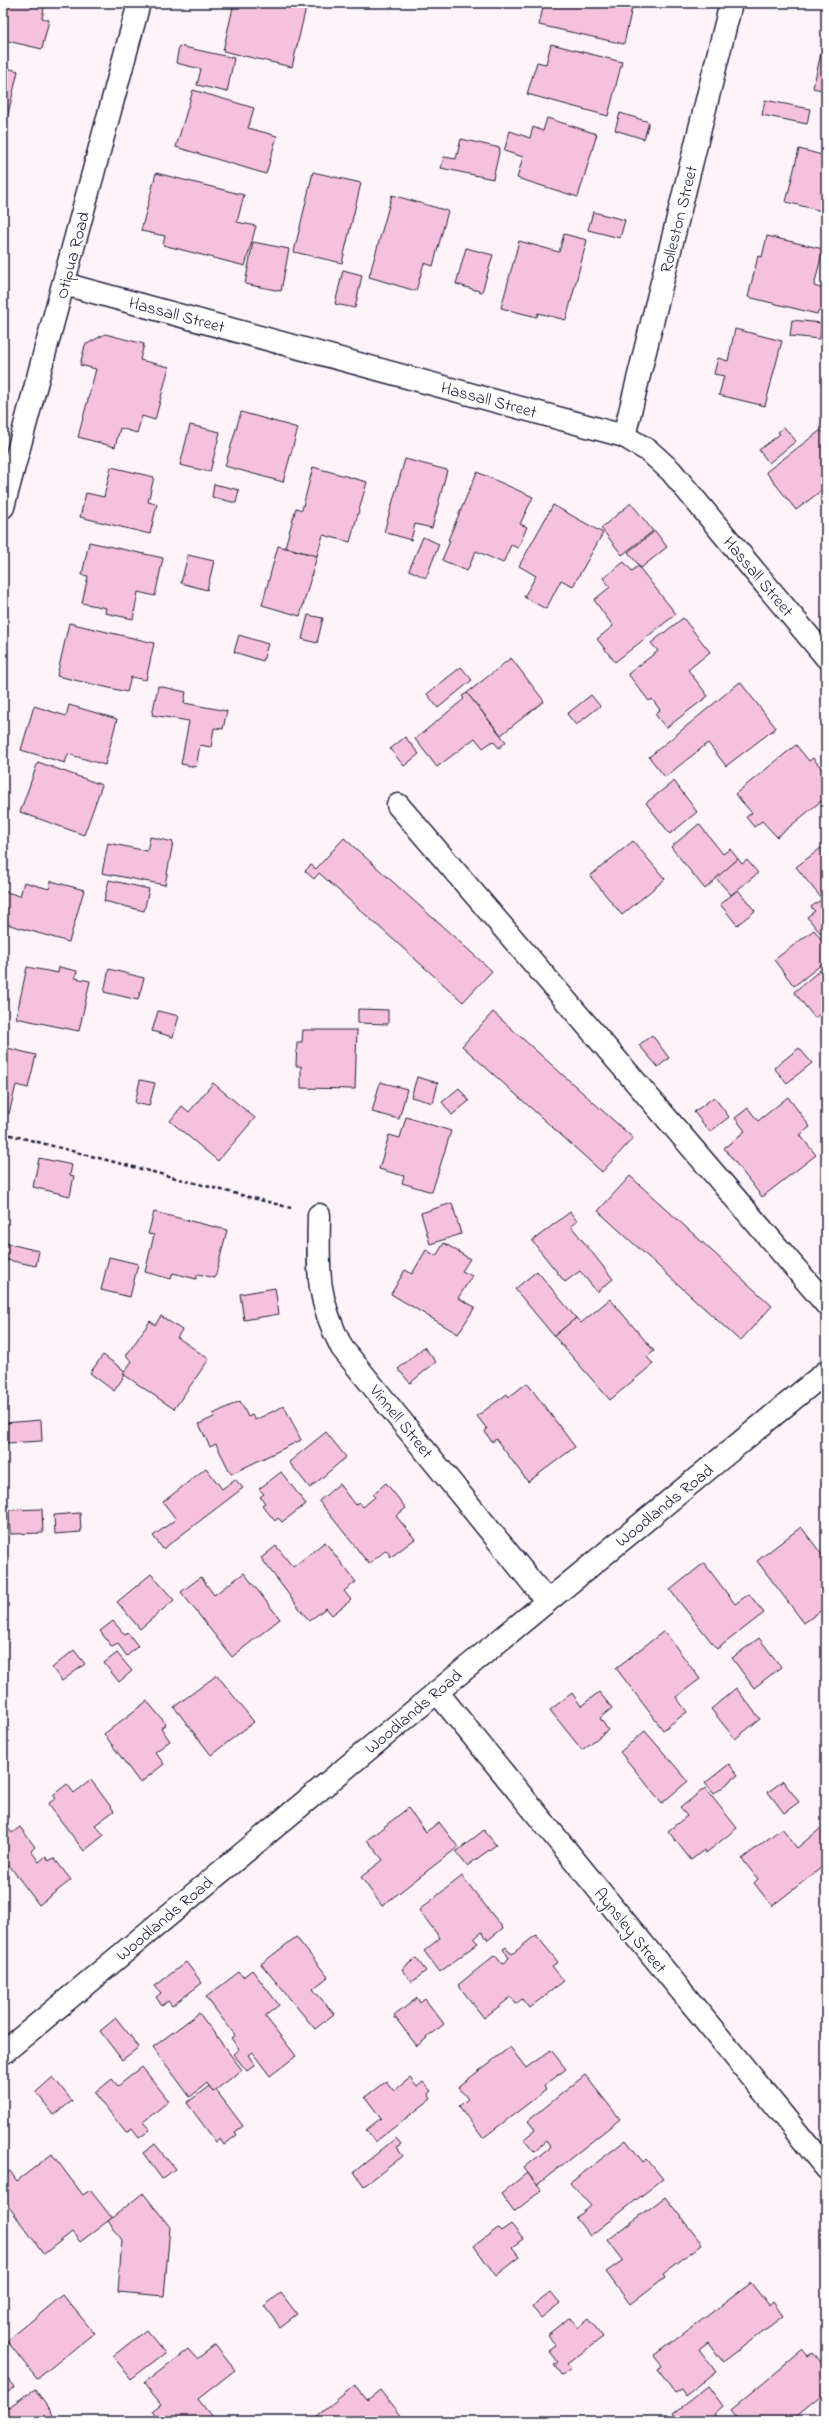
<svg xmlns="http://www.w3.org/2000/svg" width="829" height="2424" viewBox="0 0 829 2424" font-family="'Indie Flower',sans-serif">
  <style>
    .building { fill: #f6c1dd; stroke: #22223b }
    .lines { fill: none; stroke-linecap: round; stroke-linejoin: round }
    .minor-casing { stroke: #22223b; stroke-width: 25 }
    .path { stroke: #22223b; stroke-width: 2.5; stroke-dasharray: 4 3; stroke-linecap: butt }
    .minor { stroke: #fff; stroke-width: 22 }
    .labels { text-anchor: middle; stroke-width: 4; stroke-linejoin: round; paint-order: stroke }
    .street-label { font-size: 17px; fill: #22223b; stroke: #fff }
  </style>
  <rect width="100%" height="100%" fill="#fdf3f8"/>
  <filter id="ink" filterUnits="userSpaceOnUse"><feTurbulence type="fractalNoise" baseFrequency=".025" numOctaves="2"/><feDisplacementMap in="SourceGraphic" scale="8" xChannelSelector="R" yChannelSelector="G"/><feConvolveMatrix kernelMatrix="1 2 1 2 8 2 1 2 1" color-interpolation-filters="sRGB"/></filter>
  <g filter="url(#ink)">
    <!-- building -->
    <g class="building">
      <path d="M3,3H45L42,18L49,20L42,49L3,40Z"/>
      <path d="M234,3H307L292,67L223,51Z"/>
      <path d="M544,3H633L624,44L539,25Z"/>
      <path d="M551,44L622,62L608,116L527,94L537,62L546,64Z"/>
      <path d="M179,46L234,58L227,92L197,85L201,69L176,63Z"/>
      <path d="M822,49L826,50V91L813,88Z"/>
      <path d="M3,67L18,71L6,123H3Z"/>
      <path d="M193,90L254,108L248,128L277,136L266,174L176,147Z"/>
      <path d="M765,100L810,109L807,124L762,115Z"/>
      <path d="M620,113L649,122L644,139L615,130Z"/>
      <path d="M547,118L597,134L578,197L517,178L523,157L504,151L510,131L530,138L533,127L543,131Z"/>
      <path d="M461,139L500,148L493,179L441,168L444,157L456,159Z"/>
      <path d="M799,149L826,156V212L786,202Z"/>
      <path d="M313,172L361,183L342,263L294,252Z"/>
      <path d="M156,173L244,195L237,222L256,226L245,266L163,245L165,236L141,231Z"/>
      <path d="M392,195L448,211L433,266L424,263L416,291L369,277Z"/>
      <path d="M593,212L625,220L620,238L588,230Z"/>
      <path d="M564,234L587,240L566,320L538,313L537,317L501,308L519,241L559,252Z"/>
      <path d="M767,236L823,249L814,286L823,289L822,293L826,294V313L818,311L817,314L748,297L758,256L762,257Z"/>
      <path d="M253,242L289,249L281,291L245,284Z"/>
      <path d="M466,248L493,255L482,292L456,284Z"/>
      <path d="M343,270L362,275L355,308L335,304Z"/>
      <path d="M792,320L822,323L820,339L790,336Z"/>
      <path d="M735,329L782,341L765,406L719,395L724,376L714,374L718,358L728,361Z"/>
      <path d="M105,334L144,344L140,360L169,367L155,420L142,416L137,433L120,428L115,447L78,437L96,369L80,365L85,345Z"/>
      <path d="M241,412L298,428L283,482L225,466Z"/>
      <path d="M190,425L220,432L210,472L180,465Z"/>
      <path d="M784,427L796,441L769,463L759,450L780,434L778,432Z"/>
      <path d="M821,430L826,436V487L796,510L766,472Z"/>
      <path d="M405,459L447,470L432,528L415,524L411,540L384,532Z"/>
      <path d="M111,467L154,477L148,502L157,504L150,534L80,517L86,493L104,497Z"/>
      <path d="M313,467L367,482L350,542L323,535L317,556L285,547L296,508L302,510Z"/>
      <path d="M477,472L533,497L520,524L527,527L518,548L511,545L503,563L476,551L467,571L442,560L450,541L448,540Z"/>
      <path d="M214,484L239,490L236,503L212,497Z"/>
      <path d="M631,503L653,531L622,555L601,528Z"/>
      <path d="M553,505L603,533L573,586L561,580L546,609L524,597L536,576L519,566Z"/>
      <path d="M655,531L667,547L641,568L628,552Z"/>
      <path d="M423,537L439,544L426,578L409,570Z"/>
      <path d="M89,542L163,558L155,596L138,592L133,619L105,613L106,608L82,603L88,576L82,575Z"/>
      <path d="M278,546L317,556L300,616L262,605Z"/>
      <path d="M188,555L214,561L207,590L181,583Z"/>
      <path d="M624,562L632,571L638,566L676,614L615,662L597,639L613,626L594,600L610,587L603,578Z"/>
      <path d="M308,615L323,618L317,643L302,639Z"/>
      <path d="M683,618L710,652L688,670L708,696L666,728L655,714L660,710L652,699L649,701L628,674L658,651L651,643Z"/>
      <path d="M69,623L154,643L146,680L131,677L127,692L57,676Z"/>
      <path d="M239,635L268,644L263,661L234,652Z"/>
      <path d="M511,658L544,701L501,735L467,693Z"/>
      <path d="M461,667L472,680L438,708L427,694Z"/>
      <path d="M740,682L776,728L726,766L708,743L665,777L649,757Z"/>
      <path d="M158,686L186,692L184,703L227,711L223,729L214,728L211,747L200,745L196,767L181,764L189,721L152,715Z"/>
      <path d="M467,693L506,742L499,748L493,741L483,748L475,738L437,767L415,739L464,699L462,696Z"/>
      <path d="M591,695L600,706L576,725L567,714Z"/>
      <path d="M69,705L117,719L105,765L68,754L65,763L21,750L34,706L66,716Z"/>
      <path d="M405,737L419,754L404,766L390,749Z"/>
      <path d="M796,745L809,761L813,758L826,774V797L777,837L762,821L754,827L746,817L752,813L735,794Z"/>
      <path d="M38,762L102,785L84,835L20,812Z"/>
      <path d="M674,781L697,812L670,834L646,803Z"/>
      <path d="M699,824L723,854L730,849L738,859L705,889L671,847Z"/>
      <path d="M150,837L173,842L165,885L102,873L108,843L147,851Z"/>
      <path d="M344,838L492,971L463,1002L319,873L314,879L305,871L311,865L316,869Z"/>
      <path d="M633,841L665,879L622,915L590,876Z"/>
      <path d="M821,848L826,853V931L822,935L807,917L815,911L811,907L822,899L796,867Z"/>
      <path d="M738,859L742,864L747,860L758,873L731,895L716,878Z"/>
      <path d="M109,880L149,889L144,911L104,901Z"/>
      <path d="M51,881L84,890L69,942L3,923V891L20,896L24,882L49,889Z"/>
      <path d="M738,890L755,911L737,925L720,904Z"/>
      <path d="M814,930L826,946V961L794,986L774,960Z"/>
      <path d="M826,965V1009L815,1018L794,992Z"/>
      <path d="M27,967L58,973L59,967L77,971L75,978L90,981L79,1031L16,1018Z"/>
      <path d="M109,969L144,978L138,1000L104,992Z"/>
      <path d="M358,1009L388,1010V1024L358,1023Z"/>
      <path d="M158,1011L179,1016L173,1037L152,1031Z"/>
      <path d="M493,1012L633,1138L602,1172L462,1046Z"/>
      <path d="M303,1030H357L355,1089L301,1088V1066H296L297,1042H302Z"/>
      <path d="M652,1035L669,1058L658,1067L639,1045Z"/>
      <path d="M3,1047L36,1055L28,1088L16,1085L9,1114L3,1112Z"/>
      <path d="M799,1048L812,1063L787,1083L774,1068Z"/>
      <path d="M417,1077L438,1083L433,1103L411,1097Z"/>
      <path d="M140,1080L155,1083L149,1106L135,1103Z"/>
      <path d="M380,1082L407,1089L399,1119L372,1112Z"/>
      <path d="M213,1083L255,1118L218,1161L170,1121L182,1106L189,1112Z"/>
      <path d="M459,1088L469,1101L452,1115L442,1102Z"/>
      <path d="M714,1097L729,1117L710,1132L694,1112Z"/>
      <path d="M788,1097L810,1127L800,1135L816,1155L762,1197L724,1148L745,1131L735,1118L748,1108L758,1121Z"/>
      <path d="M406,1117L451,1131L432,1192L402,1183L404,1176L379,1169L389,1135L400,1138Z"/>
      <path d="M39,1158L72,1165L70,1175L74,1176L70,1196L33,1187Z"/>
      <path d="M630,1176L772,1306L740,1341L598,1211Z"/>
      <path d="M452,1203L461,1234L430,1244L421,1213Z"/>
      <path d="M154,1212L227,1230L215,1278L198,1274L196,1279L173,1273L171,1279L145,1272L154,1235L148,1234Z"/>
      <path d="M570,1212L577,1221L571,1226L613,1279L597,1292L580,1271L565,1282L532,1241Z"/>
      <path d="M5,1243L39,1251L36,1266L3,1259Z"/>
      <path d="M444,1243L470,1259L462,1271L472,1276L458,1298L475,1307L458,1334L391,1294L405,1270L412,1274L426,1250L436,1256Z"/>
      <path d="M109,1257L138,1264L130,1297L101,1290Z"/>
      <path d="M537,1271L576,1318L554,1336L515,1289Z"/>
      <path d="M275,1288L279,1314L244,1320L240,1294Z"/>
      <path d="M610,1299L654,1351L647,1357L653,1364L610,1400L554,1336L576,1318L581,1323Z"/>
      <path d="M161,1316L182,1330L177,1337L209,1359L174,1409L123,1374L132,1361L126,1356L150,1321L155,1325Z"/>
      <path d="M424,1347L436,1362L410,1383L398,1369Z"/>
      <path d="M103,1355L125,1371L123,1374L125,1375L114,1391L90,1373Z"/>
      <path d="M527,1383L575,1447L528,1482L496,1439L492,1442L485,1432L487,1429L477,1416L507,1394L509,1397Z"/>
      <path d="M240,1401L248,1417L252,1415L255,1420L284,1406L301,1440L231,1474L216,1444L210,1447L199,1424L214,1417L213,1414Z"/>
      <path d="M41,1420L42,1441L6,1443L4,1423Z"/>
      <path d="M326,1432L346,1457L310,1488L289,1462Z"/>
      <path d="M206,1468L222,1489L235,1479L243,1488L163,1549L153,1536L176,1519L163,1502Z"/>
      <path d="M281,1472L306,1504L282,1522L278,1518L275,1521L262,1505L265,1503L260,1497L264,1494L259,1489Z"/>
      <path d="M826,1480V1490L821,1484Z"/>
      <path d="M386,1483L406,1508L396,1516L415,1539L391,1557L386,1550L369,1564L319,1501L339,1484L355,1505L359,1502L363,1507L375,1497L373,1494Z"/>
      <path d="M42,1509L43,1533L10,1534L9,1510Z"/>
      <path d="M80,1513L81,1532L55,1534L54,1515Z"/>
      <path d="M801,1527L826,1560V1613L823,1609L804,1623L757,1561Z"/>
      <path d="M325,1542L356,1582L344,1591L351,1600L332,1615L326,1608L309,1621L261,1558L276,1546L293,1567Z"/>
      <path d="M704,1563L735,1604L749,1594L764,1613L717,1649L670,1590Z"/>
      <path d="M244,1573L280,1619L232,1657L181,1592L201,1577L214,1595Z"/>
      <path d="M151,1574L174,1600L140,1629L117,1602Z"/>
      <path d="M113,1621L125,1635L128,1633L138,1646L127,1656L118,1644L112,1647L100,1631Z"/>
      <path d="M664,1631L700,1679L676,1697L687,1712L663,1730L616,1668Z"/>
      <path d="M759,1638L781,1667L754,1688L732,1658Z"/>
      <path d="M74,1650L85,1664L62,1681L52,1668Z"/>
      <path d="M117,1653L132,1671L119,1682L104,1663Z"/>
      <path d="M217,1675L254,1722L211,1755L174,1707Z"/>
      <path d="M736,1688L760,1719L735,1739L711,1709Z"/>
      <path d="M599,1692L612,1708L600,1718L608,1730L582,1750L550,1710L572,1693L581,1706Z"/>
      <path d="M147,1701L166,1724L161,1728L170,1741L155,1752L164,1764L140,1783L104,1734Z"/>
      <path d="M645,1731L688,1781L662,1803L620,1752Z"/>
      <path d="M729,1764L738,1775L714,1794L705,1783Z"/>
      <path d="M91,1780L114,1811L95,1825L104,1835L84,1851L48,1804L56,1798L53,1795L67,1784L74,1793Z"/>
      <path d="M783,1781L799,1802L784,1813L768,1792Z"/>
      <path d="M705,1788L737,1828L706,1853L704,1850L691,1860L668,1831L687,1816L680,1808Z"/>
      <path d="M408,1808L426,1832L439,1822L458,1847L382,1906L361,1877L383,1860L367,1840Z"/>
      <path d="M826,1824V1864L772,1906L754,1883L758,1879L742,1859L782,1828L797,1848Z"/>
      <path d="M7,1827L12,1833L20,1827L35,1847L31,1851L39,1862L46,1856L49,1861L54,1858L71,1880L39,1905L9,1865L3,1870V1831Z"/>
      <path d="M484,1830L496,1845L467,1866L456,1852Z"/>
      <path d="M462,1876L503,1928L488,1940L482,1932L474,1939L478,1943L440,1972L424,1951L440,1938L419,1910Z"/>
      <path d="M536,1935L558,1962L552,1966L564,1981L529,2008L522,1999L516,2004L511,1997L484,2018L458,1985L495,1955L502,1964L509,1958L503,1949L506,1947L512,1954Z"/>
      <path d="M296,1937L328,1977L313,1989L334,2014L315,2029L261,1964Z"/>
      <path d="M416,1958L426,1971L412,1982L402,1969Z"/>
      <path d="M186,1962L202,1983L172,2006L168,2001L162,2006L156,1997L161,1993L155,1986Z"/>
      <path d="M252,1970L279,2005L265,2016L296,2056L270,2076L252,2052L248,2055L255,2065L247,2071L233,2054L239,2049L231,2038L235,2035L206,1997L239,1972L243,1977Z"/>
      <path d="M417,1998L420,2003L425,1999L444,2024L417,2046L394,2016Z"/>
      <path d="M199,2013L242,2070L213,2092L207,2083L190,2097L153,2047Z"/>
      <path d="M116,2018L139,2047L122,2060L100,2031Z"/>
      <path d="M510,2047L526,2068L551,2050L566,2069L544,2086L546,2090L483,2138L459,2106L468,2099L458,2087Z"/>
      <path d="M142,2067L169,2101L143,2122L150,2130L139,2138L132,2129L126,2133L95,2093L112,2079L118,2086Z"/>
      <path d="M585,2075L620,2119L537,2185L524,2168L550,2147L546,2141L534,2151L524,2139L535,2130L528,2121Z"/>
      <path d="M53,2077L72,2101L54,2115L36,2092Z"/>
      <path d="M410,2078L417,2087L423,2082L431,2091L428,2094L431,2099L375,2142L366,2130L381,2118L365,2097L386,2081L394,2091Z"/>
      <path d="M209,2086L213,2092L216,2090L243,2126L235,2132L237,2135L224,2145L220,2139L216,2142L187,2103Z"/>
      <path d="M396,2138L401,2144L396,2147L403,2156L364,2186L354,2172Z"/>
      <path d="M626,2140L643,2162L647,2159L663,2179L590,2236L576,2218L591,2206L570,2183Z"/>
      <path d="M155,2144L175,2169L162,2179L143,2153Z"/>
      <path d="M52,2154L83,2195L90,2190L112,2218L80,2242L72,2232L44,2254L3,2199V2176L10,2171L17,2181Z"/>
      <path d="M527,2173L542,2190L514,2212L501,2194Z"/>
      <path d="M143,2193L170,2227L164,2296L118,2292L122,2240L108,2221Z"/>
      <path d="M665,2197L702,2244L663,2274L665,2277L630,2304L606,2272L623,2260L608,2240Z"/>
      <path d="M511,2224L523,2239L512,2247L520,2257L496,2276L474,2246L498,2228L501,2231Z"/>
      <path d="M751,2283L769,2306L773,2302L783,2316L723,2362L708,2342L699,2349L716,2372L685,2396L681,2390L675,2393L658,2370L662,2366L654,2356Z"/>
      <path d="M551,2292L560,2303L541,2318L532,2307Z"/>
      <path d="M281,2293L297,2314L280,2327L264,2306Z"/>
      <path d="M63,2295L94,2333L37,2379L7,2341Z"/>
      <path d="M570,2317L578,2328L589,2319L603,2337L567,2364L571,2369L562,2376L554,2365L558,2362L549,2350L556,2345L547,2335Z"/>
      <path d="M146,2330L165,2353L131,2379L113,2356Z"/>
      <path d="M215,2345L235,2370L198,2399L215,2421H173L171,2417L166,2421H159L152,2411L161,2404L144,2383L188,2349L197,2359Z"/>
      <path d="M803,2350L808,2356L813,2352L824,2366L826,2365V2392L791,2421H740L731,2410Z"/>
      <path d="M3,2373L14,2387L4,2396L3,2395Z"/>
      <path d="M355,2385L367,2400L380,2390L402,2418L399,2421H311Z"/>
      <path d="M708,2386L723,2406L714,2414L720,2421H680L674,2413Z"/>
      <path d="M35,2389L55,2418L50,2421H3V2411Z"/>
    </g>
    <g class="lines">
      <!-- minor casing -->
      <g class="minor-casing">
        <g id="minor">
          <path d="M64,284L624,436L649,451L671,471L826,657"/>
          <path d="M624,436L731,3"/>
          <path d="M3,507L139,3"/>
          <path d="M398,805L826,1304"/>
          <path d="M319,1215C318,1270 316,1298 342,1348L547,1601"/>
          <path d="M437,1692L826,2168"/>
          <path d="M3,2053L437,1692L826,1372"/>
        </g>
      </g>
      <!-- path -->
      <path class="path" d="M3,1133L291,1208"/>
      <!-- minor -->
      <use href="#minor" class="minor"/>
    </g>
  </g>
  <g class="labels">
    <!-- street labels -->
    <g class="street-label">
      <text transform="translate(678 219) rotate(-76)" y="6">Rolleston Street</text>
      <text transform="translate(72 255) rotate(-75)" y="6">Otipua Road</text>
      <text transform="translate(177 314) rotate(15)" y="6">Hassall Street</text>
      <text transform="translate(489 399) rotate(15)" y="6">Hassall Street</text>
      <text transform="translate(759 576) rotate(50)" y="6">Hassall Street</text>
      <text transform="translate(402 1421) rotate(51)" y="6">Vinnell Street</text>
      <text transform="translate(664 1505) rotate(-39)" y="6">Woodlands Road</text>
      <text transform="translate(413 1711) rotate(-40)" y="6">Woodlands Road</text>
      <text transform="translate(164 1918) rotate(-40)" y="6">Woodlands Road</text>
      <text transform="translate(631 1930) rotate(51)" y="6">Aynsley Street</text>
    </g>
  </g>
  <!-- margin -->
  <rect width="829" height="2424" fill="none" stroke="#fff" stroke-width="16"/>
  <rect x="8" y="8" width="813" height="2408" fill="none" stroke="#22223b" stroke-width="1.5" filter="url(#ink)"/>
</svg>
